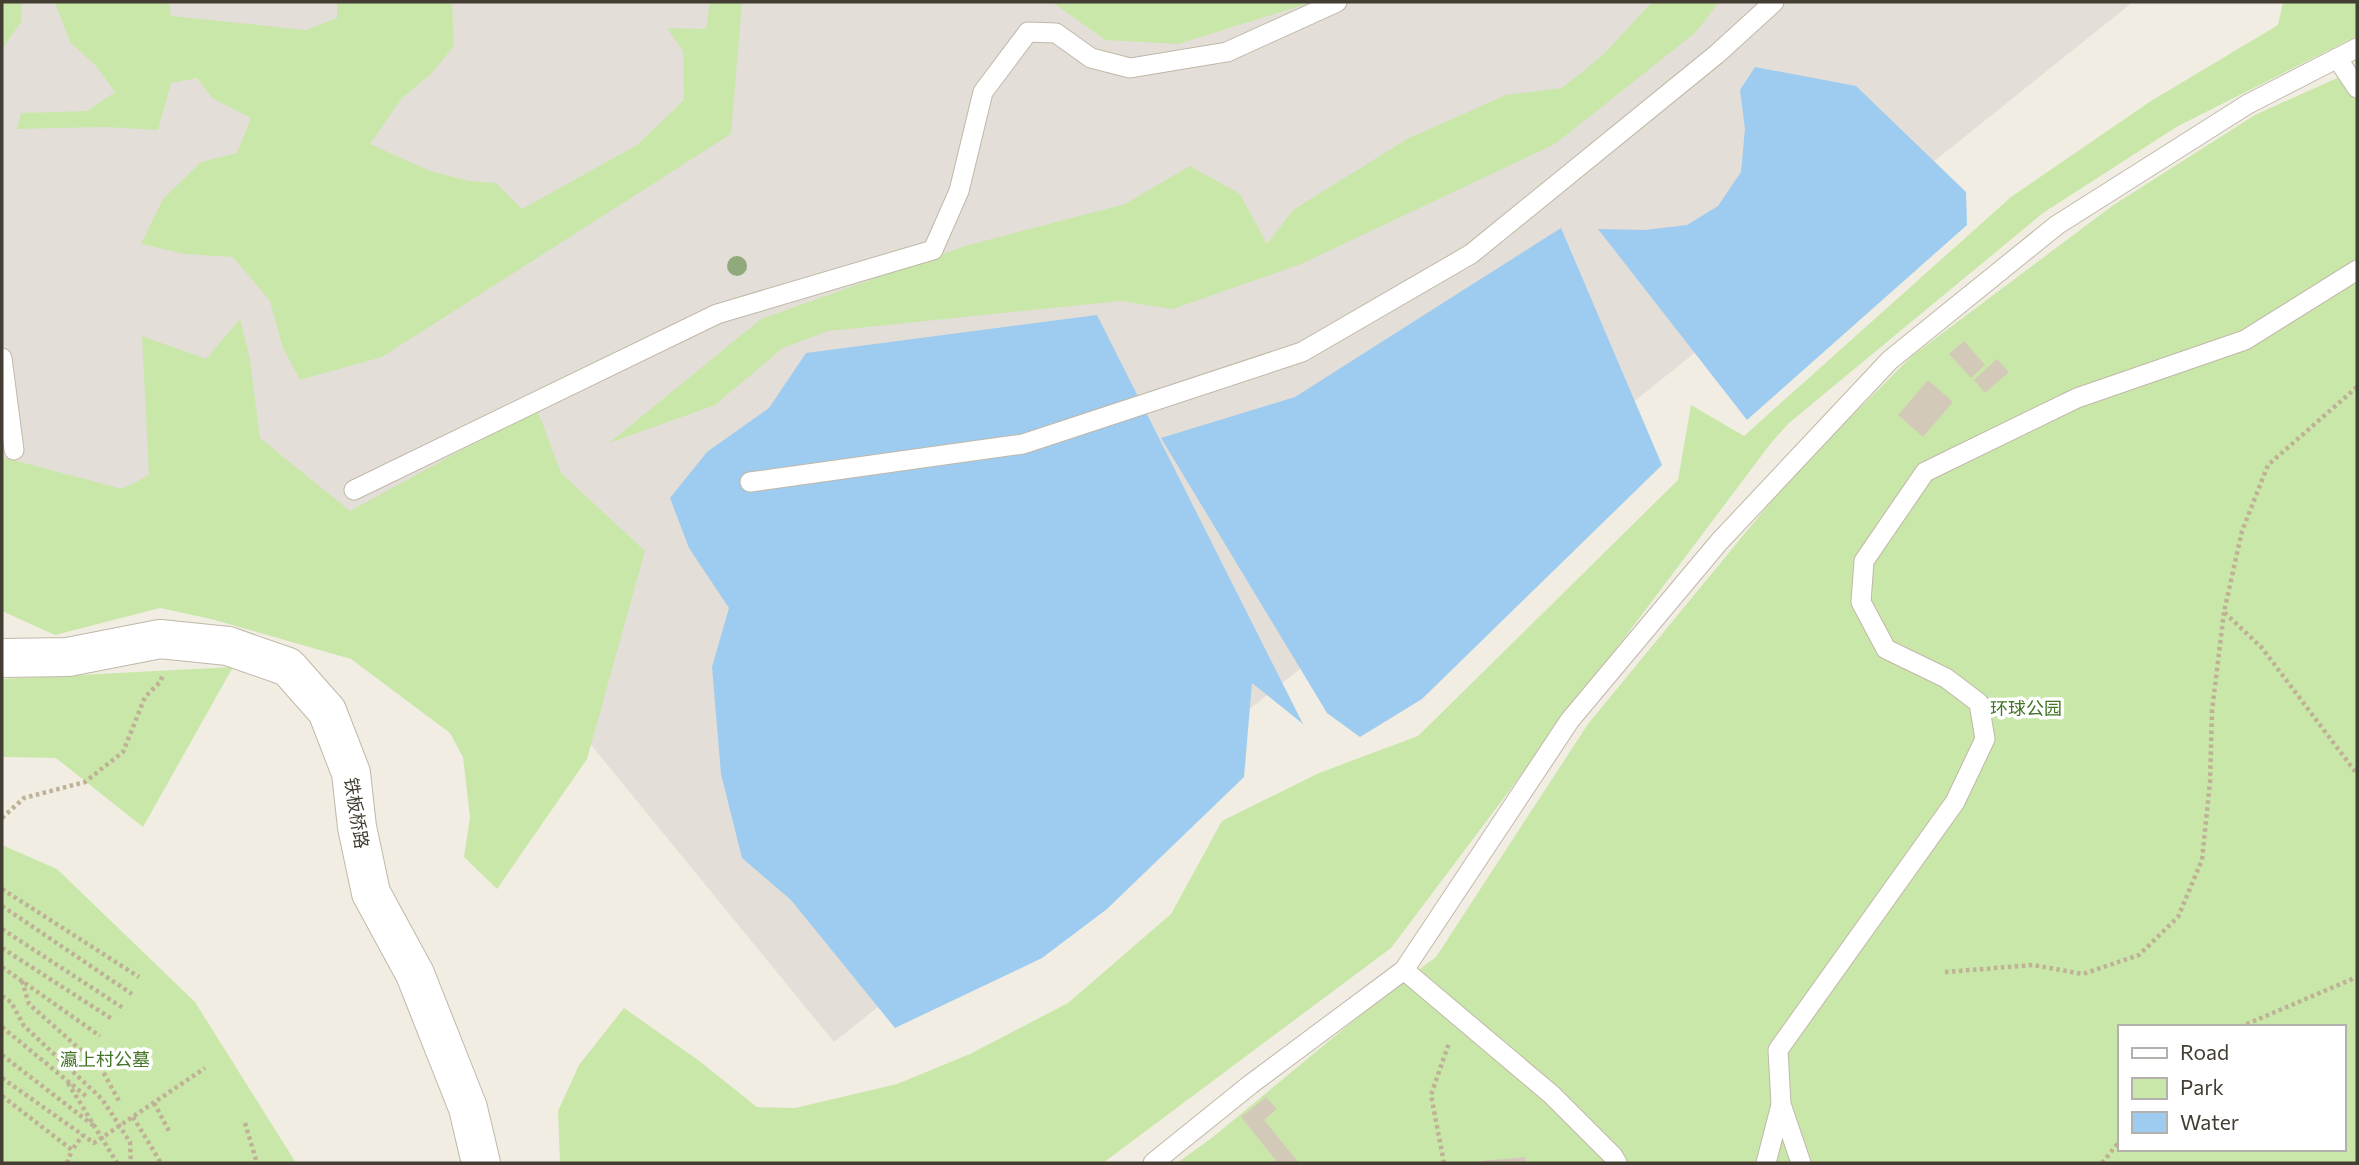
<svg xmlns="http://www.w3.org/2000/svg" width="2359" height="1165" viewBox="0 0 2359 1165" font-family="Commissioner,'Noto Sans SC',sans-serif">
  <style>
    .industrial { fill: #e3ded8 }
    .green { fill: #cae7aa; fill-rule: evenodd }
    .water { fill: #9dccf0 }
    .building { fill: #d3c9b8 }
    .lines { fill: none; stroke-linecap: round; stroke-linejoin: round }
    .service-casing { stroke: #c0b8a8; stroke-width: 21 }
    .tertiary-casing { stroke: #c0b8a8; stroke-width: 40 }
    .path { stroke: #bfb196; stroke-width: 4.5; stroke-dasharray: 3.5 3.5; stroke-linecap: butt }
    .service { stroke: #fff; stroke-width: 19 }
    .tertiary { stroke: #fff; stroke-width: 38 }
    .tree { fill: #91aa7b }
    .labels { text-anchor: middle; stroke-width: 7; stroke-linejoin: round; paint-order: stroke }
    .park-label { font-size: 18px; fill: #427426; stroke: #fff }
    .street-label { font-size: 18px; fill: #433d33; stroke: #fff }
  </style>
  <rect width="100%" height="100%" fill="#f1ede2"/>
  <!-- industrial -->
  <path class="industrial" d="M2,2H2133L834,1042L489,620L2,487Z"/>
  <!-- green -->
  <g class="green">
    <path d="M2,2H22L21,22L2,49Z"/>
    <path d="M55,2H169L171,16L306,30L337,18V2H452L454,46L431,74L402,98L370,144L430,171L469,181L496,183L522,209L637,145L684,100L683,51L667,28L706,29L710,2H742L731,134L382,357L300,380L283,348L270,301L233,257L185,254L141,244L163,199L201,162L237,153L251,118L212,98L197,78L171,83L158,130L105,127L17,129L21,113L87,111L115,92L96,66L70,42Z"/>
    <path d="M1052,2H1313L1178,44L1105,40Z"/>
    <path d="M1652,2H1719L1696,32L1555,144L1301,264L1173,309L1120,301L828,331L783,348L715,405L609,443L761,319L965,246L1125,204L1190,166L1240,194L1267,244L1293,210L1407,139L1506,95L1562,88L1603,55Z"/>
    <path d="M2283,2H2357V36L2178,126L2043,213L1789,423L1771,443L1391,948L1103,1163H560L558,1111L579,1065L624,1008L698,1060L757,1107L795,1108L897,1084L970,1054L1068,1003L1171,914L1222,821L1319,773L1418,736L1678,480L1691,405L1744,436L2011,197L2151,101L2278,25Z"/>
    <path d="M2357,69V1163H1177L1213,1137L1381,998L1436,957L1588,724L1797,470L1912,356L2112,206L2255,115ZM2119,1027H2343V1149H2119Z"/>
    <path d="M240,319L250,360L260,438L350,511L537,409L561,473L645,551L587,759L497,889L464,857L470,817L463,757L450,733L351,659L211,619L160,608L55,635L2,611V457L122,489L149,475L142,336L206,359Z"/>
    <path d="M233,667L143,827L56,758L2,757V679Z"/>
    <path d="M2,845L57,869L195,1002L296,1163H2Z"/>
  </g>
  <!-- water -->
  <g class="water">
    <path d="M1755,67L1856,86L1966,192L1967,225L1747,420L1598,229L1645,230L1687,225L1718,206L1741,172L1745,129L1740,90Z"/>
    <path d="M1561,228L1662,465L1422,699L1360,737L1327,713L1161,438L1295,397Z"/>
    <path d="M1097,315L1303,724L1252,683L1244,777L1107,909L1042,958L895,1028L791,900L742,858L721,774L712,667L729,608L689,548L670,498L707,452L769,408L806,353Z"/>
  </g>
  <!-- building -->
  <g class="building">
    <path d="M1964,341L1985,365L1971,378L1949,354Z"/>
    <path d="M1997,359L2009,372L1985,393L1974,380Z"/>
    <path d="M1928,380L1953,402L1923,437L1898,415Z"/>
    <path d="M1266,1097L1277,1109L1264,1120L1299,1163H1278L1241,1117Z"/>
    <path d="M1525,1157L1526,1163H1482L1481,1161Z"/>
  </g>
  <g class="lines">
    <!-- service casing -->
    <g class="service-casing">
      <g id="service">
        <path d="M2337,58L2357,88"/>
        <path d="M2,358L14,450"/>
        <path d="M750,482L1023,444L1302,352L1471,254L1717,54L1774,2"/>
        <path d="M354,490L717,314L933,250L959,191L983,92L1028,32L1056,33L1091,58L1130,68L1227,52L1337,2"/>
        <path d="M1404,970L1552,1095L1613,1156L1617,1163"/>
        <path d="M1153,1163L1251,1084L1404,970L1570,720L1719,542L1890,360L2057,225L2248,104L2357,48"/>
        <path d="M1766,1163L1781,1105"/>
        <path d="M1801,1163L1781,1104L1778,1050L1955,802L1985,739L1979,703L1946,678L1886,649L1861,602L1864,561L1925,472L2077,398L2245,340L2357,270"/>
      </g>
    </g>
    <!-- tertiary casing -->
    <g class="tertiary-casing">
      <path id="tertiary" d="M2,658L68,657L160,639L228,646L288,667L327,711L351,773L357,827L371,893L415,974L468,1108L481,1163"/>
    </g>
    <!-- path -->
    <g class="path">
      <path d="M2357,387L2268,465L2242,531L2224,612L2262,648L2357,774"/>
      <path d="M2,818L24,798L85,782L123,752L145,697L160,682L163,675"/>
      <path d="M2,889L139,977"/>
      <path d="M2,906L132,994"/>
      <path d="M2,929L123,1008"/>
      <path d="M2,948L112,1019"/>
      <path d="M2,967L100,1036"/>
      <path d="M1945,972L2033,965L2083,974L2139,955L2178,917L2202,860L2210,782L2212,711L2224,612"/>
      <path d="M22,981L29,1004L101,1068L119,1101"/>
      <path d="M2,996L11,1002L24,1026L102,1099L130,1142L131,1163"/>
      <path d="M2,1027L87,1097"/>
      <path d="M2240,1027L2357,977"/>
      <path d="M2,1055L94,1126"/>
      <path d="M2,1078L94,1143L205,1068"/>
      <path d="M68,1083L117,1163"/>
      <path d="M2,1096L72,1150L83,1135"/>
      <path d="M154,1103L169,1131"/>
      <path d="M133,1117L161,1163"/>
      <path d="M245,1123L257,1163"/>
      <path d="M67,1163L72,1150"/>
      <path d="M1444,1163L1431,1095L1449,1043"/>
      <path d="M2102,1163L2119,1142"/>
    </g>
    <!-- service -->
    <use href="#service" class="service"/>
    <!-- tertiary -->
    <use href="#tertiary" class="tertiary"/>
  </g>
  <!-- trees -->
  <circle class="tree" cx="737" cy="266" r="10"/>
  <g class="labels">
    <!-- park labels -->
    <g class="park-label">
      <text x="2026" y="715">环球公园</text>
      <text x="105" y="1066">瀛上村公墓</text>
    </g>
    <!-- street labels -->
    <g class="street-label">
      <text transform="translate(356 813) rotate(81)" y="6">铁板桥路</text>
    </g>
  </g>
  <!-- border -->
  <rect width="2359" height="1165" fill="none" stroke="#433d33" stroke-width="7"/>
  <!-- legend -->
  <rect x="2118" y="1025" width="228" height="126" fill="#ffffff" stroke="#b4b1ad" stroke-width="2"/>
  <rect x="2132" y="1048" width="35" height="10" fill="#ffffff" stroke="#b4b1ad" stroke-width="2"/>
  <text x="2180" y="1060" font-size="21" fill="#433d33">Road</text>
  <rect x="2132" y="1078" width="35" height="21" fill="#cae7aa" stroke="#b4b1ad" stroke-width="2"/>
  <text x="2180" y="1095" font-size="21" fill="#433d33">Park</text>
  <rect x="2132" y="1112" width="35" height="21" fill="#9dccf0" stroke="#b4b1ad" stroke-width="2"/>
  <text x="2180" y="1130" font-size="21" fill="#433d33">Water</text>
</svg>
